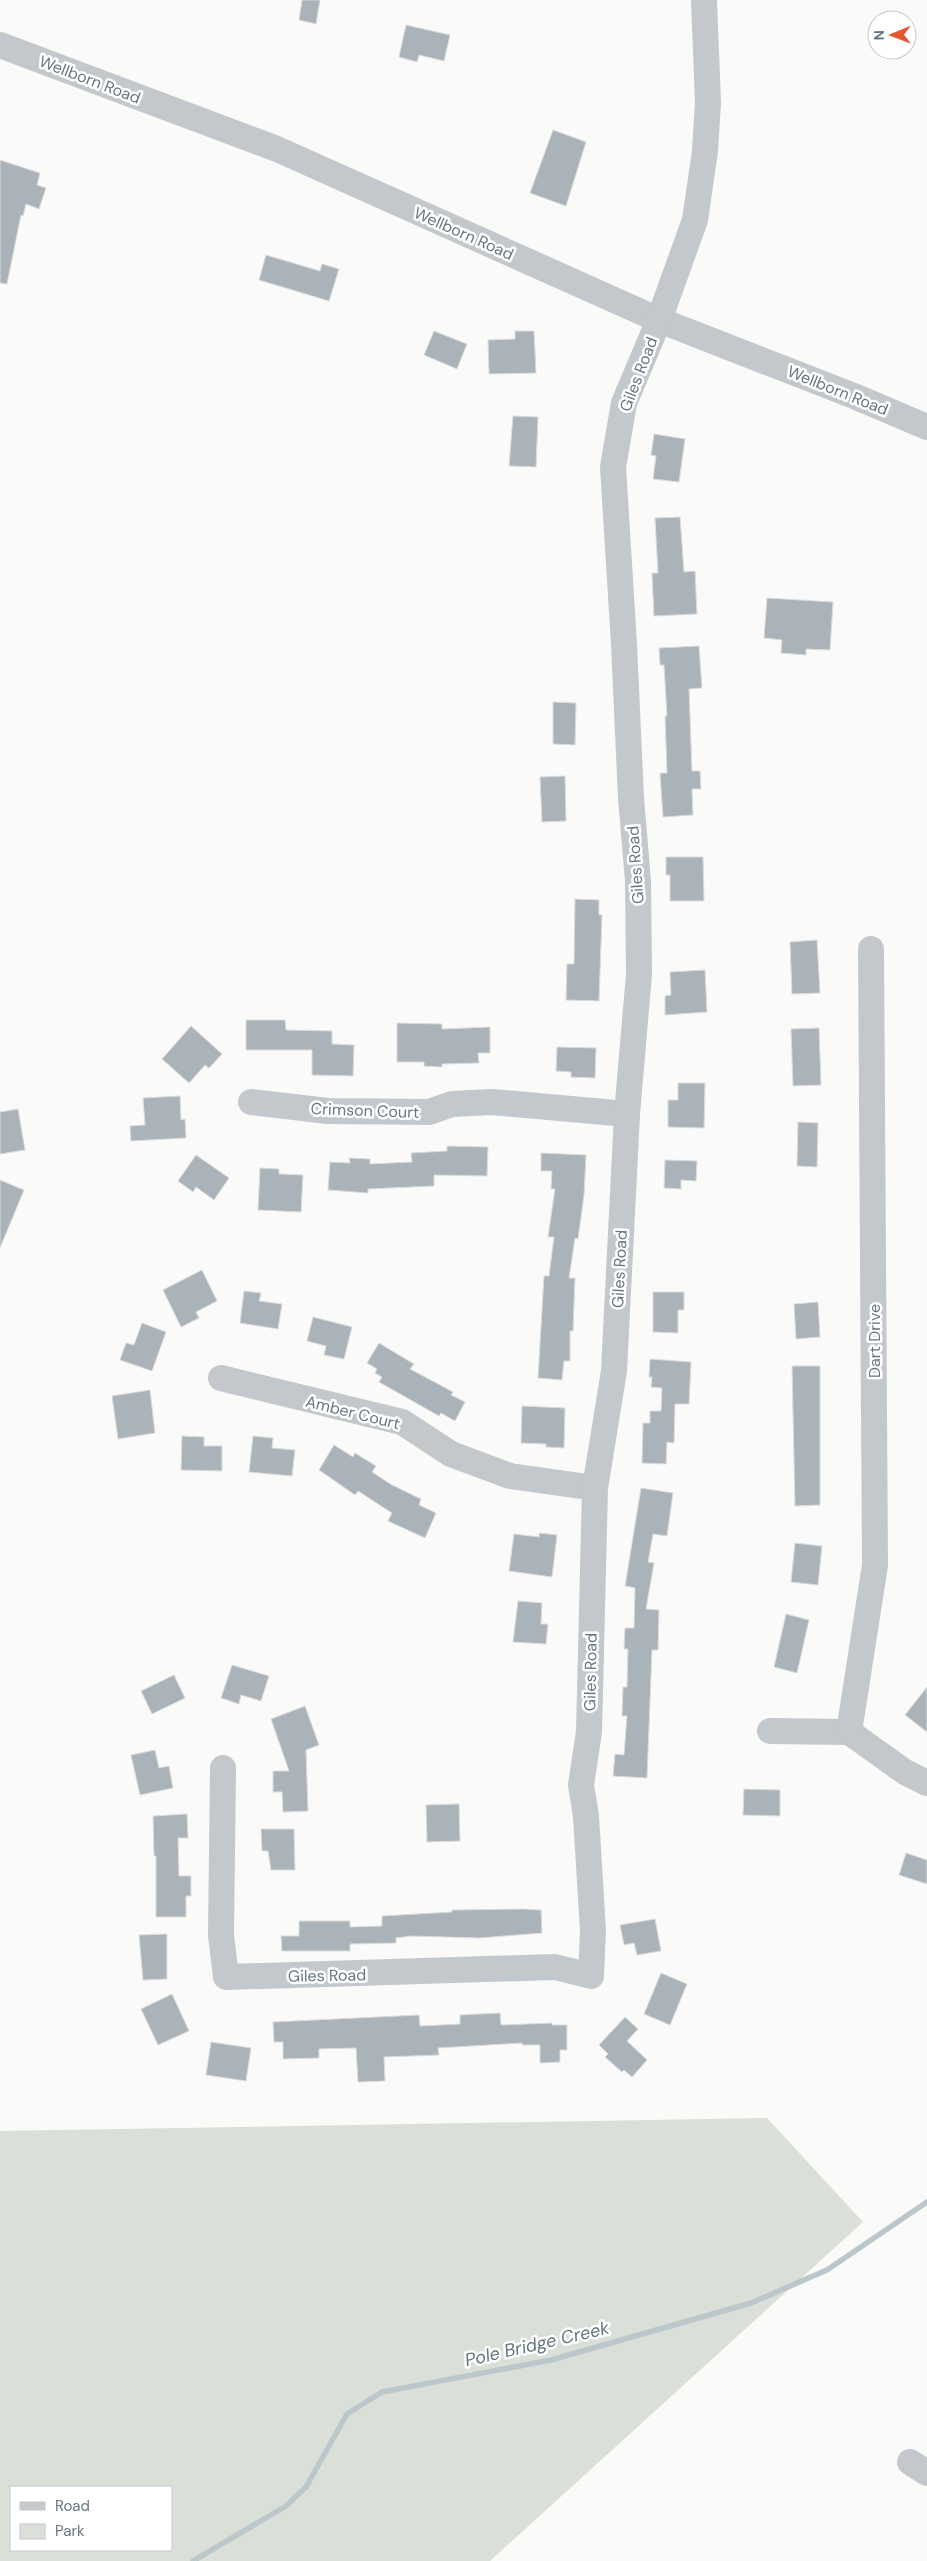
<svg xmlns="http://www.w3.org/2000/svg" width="927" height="2561" viewBox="0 0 927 2561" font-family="'DM Sans',sans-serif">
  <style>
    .green { fill: #dadfd7; fill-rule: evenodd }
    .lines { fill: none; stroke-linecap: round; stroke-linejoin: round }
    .stream { stroke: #bbc7cb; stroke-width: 5.5 }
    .building { fill: #aab3b9; stroke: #dcdcda }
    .minor { stroke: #c3c8cc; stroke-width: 26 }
    .labels { text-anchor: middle; stroke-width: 5; stroke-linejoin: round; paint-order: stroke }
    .street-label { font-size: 16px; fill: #657683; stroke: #fff }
    .water-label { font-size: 18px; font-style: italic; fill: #60757c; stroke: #fff }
  </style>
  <rect width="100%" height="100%" fill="#fafaf8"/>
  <!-- green -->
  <path class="green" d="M767,2118L863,2222L490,2561H0V2131ZM11,2487H171V2550H11Z"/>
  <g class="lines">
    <!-- stream -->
    <path class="stream" d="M193,2561L286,2506L306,2487L347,2414L382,2392L551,2360L751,2303L827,2270L927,2202"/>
  </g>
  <!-- building -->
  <g class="building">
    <path d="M302,0H320L316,24L299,20Z"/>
    <path d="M406,25L450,35L444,61L419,55L417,62L399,57Z"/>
    <path d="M553,130L586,142L566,206L530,193Z"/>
    <path d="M0,160L40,173L37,185L46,188L39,209L26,204L23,216L21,215L7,284L0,283Z"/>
    <path d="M266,255L320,271L322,264L339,269L329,301L259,280Z"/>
    <path d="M434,331L467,344L457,369L424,355Z"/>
    <path d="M515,331H534L536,373L489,374L488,340L515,339Z"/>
    <path d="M513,416L538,417L536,467L509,466Z"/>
    <path d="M654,434L685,439L679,482L653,479L656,456L651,455Z"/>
    <path d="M680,517L684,572L695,571L697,614L654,616L652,573H658L655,518Z"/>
    <path d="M767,598L833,602L830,650L806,649V655L781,653L782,640L764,638Z"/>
    <path d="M699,646L702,688L689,689L692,771H700L701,789H692L693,815L663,817L660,773H667L665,716H667L664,665H660L659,648Z"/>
    <path d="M553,702L576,703L575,745L553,744Z"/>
    <path d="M565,776L566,821L542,822L540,777Z"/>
    <path d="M666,857H703L704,901H670V875H666Z"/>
    <path d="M575,899L599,900V915H602L599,1001L566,1000L567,964H574Z"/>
    <path d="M817,940L820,993L792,994L790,942Z"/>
    <path d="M705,970L707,1012L665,1015V996L671,995L670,972Z"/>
    <path d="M246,1020H285L286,1030L332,1031V1044L354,1045L353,1076L312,1075V1050H246Z"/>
    <path d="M397,1023L442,1024V1029L490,1027V1053H478L479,1063L442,1064V1067L424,1066V1062H397Z"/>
    <path d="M191,1026L222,1054L209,1068L205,1065L189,1083L162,1059Z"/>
    <path d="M819,1028L821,1085L793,1086L791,1029Z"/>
    <path d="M557,1047L596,1048L595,1078L571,1077V1072L556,1071Z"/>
    <path d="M678,1083H705L704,1128L668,1127V1100H678Z"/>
    <path d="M180,1096L181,1120L185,1119L186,1138L131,1141L130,1126L145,1125L143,1098Z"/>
    <path d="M18,1109L25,1150L0,1154V1112Z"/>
    <path d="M798,1122L818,1123L817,1167L797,1166Z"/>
    <path d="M447,1146L488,1147L487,1176L434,1175V1186L368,1189V1193L328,1190L330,1162L350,1163L349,1158L370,1159V1164L412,1162L411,1153L447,1151Z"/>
    <path d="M541,1153L586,1155L584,1195L578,1239L575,1238L569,1278H575L573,1331H570V1361H564L562,1380L538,1378L544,1276H549L554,1237H548L555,1189H551L552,1171H541Z"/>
    <path d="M196,1155L229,1178L214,1200L196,1187L193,1192L178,1181Z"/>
    <path d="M665,1160L697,1161L696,1181L681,1180V1189L664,1188Z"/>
    <path d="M260,1168L279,1169V1174L303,1175L301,1212L258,1210Z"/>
    <path d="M0,1180L24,1190L0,1248Z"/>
    <path d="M202,1270L217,1301L196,1312L199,1318L181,1327L163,1290Z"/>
    <path d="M244,1291L261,1293L259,1301L282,1304L278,1329L240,1323Z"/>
    <path d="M653,1292H684V1310H678V1333L653,1332Z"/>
    <path d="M818,1302L820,1337L796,1339L794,1304Z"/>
    <path d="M313,1317L352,1327L344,1359L324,1355L326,1346L307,1341Z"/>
    <path d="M142,1323L166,1332L152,1371L120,1360L126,1343L134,1345Z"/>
    <path d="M379,1343L414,1364L410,1369L453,1392L451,1395L465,1402L455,1421L441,1413L439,1416L379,1382L382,1377L375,1373L377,1369L367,1363Z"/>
    <path d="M650,1359L691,1362L689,1404H675L674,1443L667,1442L666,1464L642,1463L643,1423H650V1411H661L662,1388L651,1387L652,1377H649Z"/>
    <path d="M792,1366H820V1505L795,1506Z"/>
    <path d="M150,1390L155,1433L118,1439L112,1396Z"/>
    <path d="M522,1406L565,1408L564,1448L546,1447V1444L521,1443Z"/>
    <path d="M182,1436L204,1437V1446H222V1471L181,1470Z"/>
    <path d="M253,1436L273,1438L272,1448L295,1450L292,1476L249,1472Z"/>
    <path d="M334,1445L353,1457L355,1453L376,1466L372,1472L392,1485L421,1499L419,1505L436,1513L425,1538L388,1521L392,1513L358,1491L355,1495L319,1470Z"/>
    <path d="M641,1488L673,1493L667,1536L653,1534L648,1562L654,1563L646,1609L659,1610L658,1650H652L647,1778L613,1776L615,1754L624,1755L627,1716H622L623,1687H627L628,1649H624L625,1628H634L635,1588L625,1586Z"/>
    <path d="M539,1533L557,1535L552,1577L509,1571L514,1534L539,1537Z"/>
    <path d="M795,1543L822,1546L818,1585L791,1582Z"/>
    <path d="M518,1601L542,1603L541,1624H548L546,1644L513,1642Z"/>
    <path d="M786,1614L809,1620L797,1673L774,1667Z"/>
    <path d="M232,1665L269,1676L261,1701L241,1695L239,1704L221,1698Z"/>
    <path d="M174,1675L185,1698L152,1714L141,1691Z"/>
    <path d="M927,1687V1732L905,1715Z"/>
    <path d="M305,1706L319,1745L306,1750L308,1811L283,1812L282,1792H273V1771H289L271,1719Z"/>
    <path d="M155,1750L159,1768L169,1766L173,1788L140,1795L131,1755Z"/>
    <path d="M744,1789L780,1790V1816L743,1815Z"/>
    <path d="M459,1804L460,1841L427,1842L426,1805Z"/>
    <path d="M187,1814L188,1838H178L179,1876H191V1896H186V1917H156V1856H154L153,1816Z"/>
    <path d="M261,1829H294L295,1870H271L268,1851H262Z"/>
    <path d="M906,1853L927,1860V1884L899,1875Z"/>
    <path d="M523,1909L541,1910L542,1933L480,1938L411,1936L396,1938V1943L350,1944V1951H282L281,1936H299V1921H350V1927L382,1926V1916L452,1912V1910Z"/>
    <path d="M655,1919L661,1951L637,1955L634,1943L624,1945L620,1925Z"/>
    <path d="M167,1934V1979L143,1980L139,1935Z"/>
    <path d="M661,1973L687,1984L670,2025L644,2014Z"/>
    <path d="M172,1994L189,2031L158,2045L141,2009Z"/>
    <path d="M500,2013L501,2025L552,2023V2025H567V2050H560V2062L540,2063V2045H523L522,2043L438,2048L439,2055L384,2057L385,2081L358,2082L356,2048L319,2049V2058L283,2059V2042H274L273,2022L419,2015L420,2026L460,2024V2015Z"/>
    <path d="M625,2017L638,2029L627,2041L647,2060L632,2077L624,2070L622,2072L605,2057L608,2054L599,2045Z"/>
    <path d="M211,2042L251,2048L246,2081L206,2075Z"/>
  </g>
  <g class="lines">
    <!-- minor -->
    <g class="minor">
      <path d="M0,45L277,149L659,320L854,396L927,427"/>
      <path d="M251,1102L328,1111L429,1112L452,1104L492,1102L627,1114"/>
      <path d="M221,1378L402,1422L451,1454L510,1476L595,1488"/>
      <path d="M770,1731L849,1732L905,1772L927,1783"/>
      <path d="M849,1732L875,1565L871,949"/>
      <path d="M223,1768L221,1935L226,1977L555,1967L591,1976L593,1930L586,1816L581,1785L589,1732L595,1488L614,1371L627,1114L639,974L638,881L631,798L624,644L613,467L624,403L659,320L695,220L705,151L708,103L704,0"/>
      <path d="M910,2462L927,2473"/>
    </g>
  </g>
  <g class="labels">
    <!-- street labels -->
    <g class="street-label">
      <text transform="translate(90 79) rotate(21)" y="6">Wellborn Road</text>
      <text transform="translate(464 233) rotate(24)" y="6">Wellborn Road</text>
      <text transform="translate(638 374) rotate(-69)" y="6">Giles Road</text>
      <text transform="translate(838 390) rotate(22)" y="6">Wellborn Road</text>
      <text transform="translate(635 865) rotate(-94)" y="6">Giles Road</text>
      <text transform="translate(365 1110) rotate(2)" y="6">Crimson Court</text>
      <text transform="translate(619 1269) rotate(-87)" y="6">Giles Road</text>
      <text transform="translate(874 1341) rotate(-90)" y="6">Dart Drive</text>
      <text transform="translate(353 1412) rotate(14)" y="6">Amber Court</text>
      <text transform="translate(590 1672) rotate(-89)" y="6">Giles Road</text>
      <text transform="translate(327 1975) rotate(-1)" y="6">Giles Road</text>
    </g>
    <!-- water labels -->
    <g class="water-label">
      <text transform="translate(537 2344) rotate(-13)" y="6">Pole Bridge Creek</text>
    </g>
  </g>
  <!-- legend -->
  <rect x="10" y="2486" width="162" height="65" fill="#ffffff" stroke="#c1c8cd"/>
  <rect x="20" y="2502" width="25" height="8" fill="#c3c8cc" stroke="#c1c8cd"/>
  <text x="55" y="2511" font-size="15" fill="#657683">Road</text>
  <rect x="20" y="2524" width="25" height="15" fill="#dadfd7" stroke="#c1c8cd"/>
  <text x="55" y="2536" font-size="15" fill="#657683">Park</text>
  <!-- north arrow -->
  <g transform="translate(892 35) rotate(269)"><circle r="24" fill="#ffffff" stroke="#c1c8cd"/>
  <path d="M0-4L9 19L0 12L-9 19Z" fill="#e4572e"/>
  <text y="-8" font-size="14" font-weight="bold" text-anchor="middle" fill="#657683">N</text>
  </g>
</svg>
